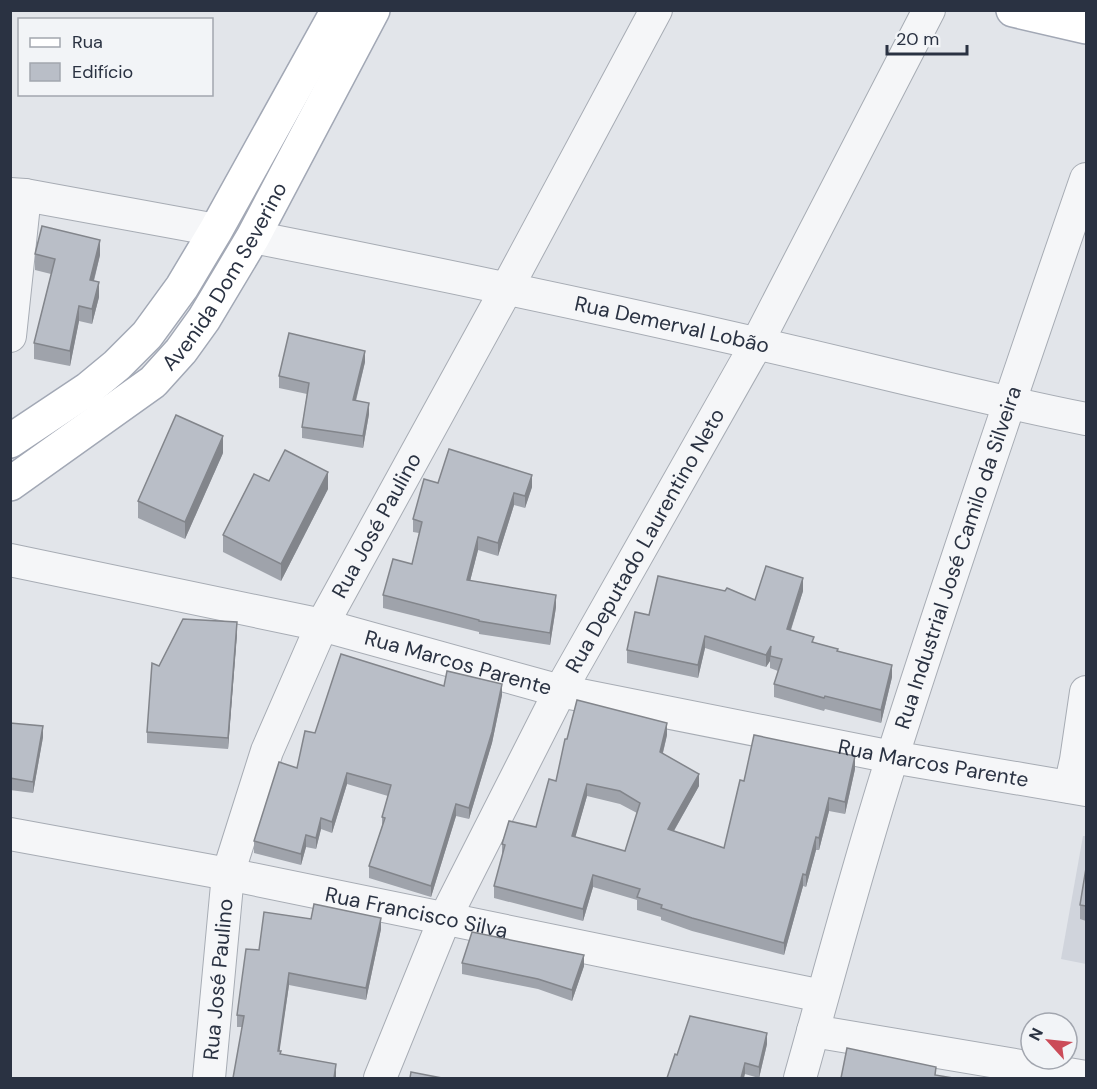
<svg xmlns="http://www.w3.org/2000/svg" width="1097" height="1089" viewBox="0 0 1097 1089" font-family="'DM Sans',sans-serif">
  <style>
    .built { fill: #d0d4dc }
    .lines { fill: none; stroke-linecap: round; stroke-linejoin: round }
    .minor-casing { stroke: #a7acb4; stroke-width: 34 }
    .major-casing { stroke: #a2a8b5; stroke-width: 36 }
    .minor { stroke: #f5f6f8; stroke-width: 32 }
    .major { stroke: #fff; stroke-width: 33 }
    .wall { fill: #9fa3ab; fill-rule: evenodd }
    .shaded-wall { fill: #82858b }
    .building { fill: #b9bec7; stroke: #82858b; stroke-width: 1.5; fill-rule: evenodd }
    .labels { text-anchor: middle; stroke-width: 4.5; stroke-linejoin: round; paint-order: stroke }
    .street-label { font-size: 21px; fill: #2a3242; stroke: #f2f4f7 }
  </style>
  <rect width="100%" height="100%" fill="#e2e5ea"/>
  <!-- built -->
  <path class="built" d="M1083,836H1086V964L1061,959Z"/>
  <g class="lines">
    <!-- minor casing -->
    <g class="minor-casing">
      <g id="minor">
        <path d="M10,194L25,195L216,230"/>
        <path id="s1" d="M253,237C421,270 588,305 755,343C866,368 975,397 1086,419"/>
        <path d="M10,336L25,195"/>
        <path id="s2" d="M10,560L322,625L560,691L892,757L1086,790"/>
        <path d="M1070,787L1076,760L1086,692"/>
        <path id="s3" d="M10,834L228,874L822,996"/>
        <path d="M813,1031L1086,1077"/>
        <path id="s4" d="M209,1078L228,874L267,751L322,625L507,288L656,10"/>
        <path id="s5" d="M380,1078L445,918L560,691L757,343L929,10"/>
        <path id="s6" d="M800,1078C830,971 859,862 893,755C955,562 1020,370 1086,179"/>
      </g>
    </g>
    <!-- major casing -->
    <g class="major-casing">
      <g id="major">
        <path d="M1013,10L1086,27"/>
        <path d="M10,441L88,389L117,365L147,335L182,287L216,230L338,10"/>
        <path id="s7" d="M10,484L153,382L181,351L204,319L253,237L373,10"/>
      </g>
    </g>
    <!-- minor -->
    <use href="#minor" class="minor"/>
    <!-- major -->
    <use href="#major" class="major"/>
  </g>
  <!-- wall -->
  <g class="wall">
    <path d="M35,254L100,255L94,281L99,297L92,324L79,321L70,366L34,359V343L51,274L35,270Z"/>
    <path d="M365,362L356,401L369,414L363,448L302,438V427L307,394L279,388V376Z"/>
    <path d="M223,453L185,539L138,518V501Z"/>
    <path d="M438,483L532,487L525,508L514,505L498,556L478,550L470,581L556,607L550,645L479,634V632L383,608V595L412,564L419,533L413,532V519Z"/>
    <path d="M328,489L281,581L223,552V535Z"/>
    <path d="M803,591L791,630L814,642L838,651L892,677L881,723L825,709L824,711L774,697V684L778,671L770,668V661L766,667L705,648L698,678L627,663V650L649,615L755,600Z"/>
    <path d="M237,634L228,749L147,743V732L159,666Z"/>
    <path d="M444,686L502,695L492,743L469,819L456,816L431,897L369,878V866L382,826V817L388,796L347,784L332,833L321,829L316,849L306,847L301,865L254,853V841L297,768L315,733Z"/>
    <path d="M10,723L43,737L33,793L10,790Z"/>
    <path d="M667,735L663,753L699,786L674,831L724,848L744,781L855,769L845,814L829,811L819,850H816L806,887L803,886L784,955L692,931L661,920V917L637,910V900L593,887L583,921L494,898V886L502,857V844L536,827L556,781ZM587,796L620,804L637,813L625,851L575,837Z"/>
    <path d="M1086,868V921L1080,919V905Z"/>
    <path d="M311,919L381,929L366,1000L289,985L279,1051L281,1054L336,1075L233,1078L242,1027H237V1015L259,950Z"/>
    <path d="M462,963L584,966L572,1001L538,989L462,974Z"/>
    <path d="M767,1044L759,1078L677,1055Z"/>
  </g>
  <!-- shaded-wall -->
  <g class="shaded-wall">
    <path d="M100,240V255L90,295V280Z"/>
    <path d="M99,282V297L92,324V309Z"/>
    <path d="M79,306V321L70,366V351Z"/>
    <path d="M365,351V362L353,411V400Z"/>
    <path d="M369,403V414L363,448V436Z"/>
    <path d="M223,436V453L185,539V522Z"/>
    <path d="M328,472V489L281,581V564Z"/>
    <path d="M532,475V487L525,508V496Z"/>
    <path d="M514,493V505L498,556V543Z"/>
    <path d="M478,537V550L467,593V580Z"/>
    <path d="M803,578V591L787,641V629Z"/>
    <path d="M556,595V607L550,645V633Z"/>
    <path d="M237,622V634L228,749V738Z"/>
    <path d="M705,636V648L698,678V665Z"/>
    <path d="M771,646L770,661L766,667V655Z"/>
    <path d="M892,665V677L881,723V710Z"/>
    <path d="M502,684V695L492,743L469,819V808Z"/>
    <path d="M667,723V735L660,764V752Z"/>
    <path d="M43,726V737L33,793V782Z"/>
    <path d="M855,756V769L845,814V802Z"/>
    <path d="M347,773V784L332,833V822Z"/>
    <path d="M699,774V786L668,841V829Z"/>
    <path d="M587,784V796L572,849V836Z"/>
    <path d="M829,798V811L819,850V838Z"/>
    <path d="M456,804V816L431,897V886Z"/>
    <path d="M321,818V829L316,849V838Z"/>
    <path d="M306,835V847L301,865V854Z"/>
    <path d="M816,837V850L806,887V875Z"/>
    <path d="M803,874V886L784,955V943Z"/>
    <path d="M593,875V887L583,921V909Z"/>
    <path d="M381,918V929L366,1000V988Z"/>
    <path d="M584,955V966L572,1001V990Z"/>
    <path d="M289,973V985L278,1062V1051Z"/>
    <path d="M767,1033V1044L759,1078V1067Z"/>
    <path d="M745,1063V1074L744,1078H741Z"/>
    <path d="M336,1064V1078H334Z"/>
  </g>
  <!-- building -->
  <g class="building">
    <path d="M42,226L100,240L90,280L99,282L92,309L79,306L70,351L34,343L55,259L35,254Z"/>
    <path d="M289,333L365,351L353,400L369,403L363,436L302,427L309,383L279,376Z"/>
    <path d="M176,415L223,436L185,522L138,501Z"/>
    <path d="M449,449L532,475L525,496L514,493L498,543L478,537L467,580L556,595L550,633L479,621V620L383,595L393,559L412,564L422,522L413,519L424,479L438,483Z"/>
    <path d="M285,450L328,472L281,564L223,535L254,474L269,481Z"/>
    <path d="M766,566L803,578L787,629L814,637L812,642L838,649L837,651L892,665L881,710L825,696L824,698L774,684L782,659L770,656L771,646L766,655L705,636L698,665L627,650L635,612L649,615L658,576L725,591L727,588L755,600Z"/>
    <path d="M183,619L237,622L228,738L147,732L152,663L159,666Z"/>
    <path d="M341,654L444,686L447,671L502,684L492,732L469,808L456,804L431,886L369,866L385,818L382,817L391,785L347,773L332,822L321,818L316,838L306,835L301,854L254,841L279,762L297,768L305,731L315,733Z"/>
    <path d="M577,700L667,723L660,752L699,774L668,829L724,848L740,780L744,781L754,735L855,756L845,802L829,798L819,838L816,837L806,875L803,874L784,943L692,918L661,908L662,905L637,897L640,889L593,875L583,909L494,886L505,845L502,844L509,821L536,827L549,779L556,781L565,739H567ZM587,784L620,791L640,803L625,851L572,836Z"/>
    <path d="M10,723L43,726L33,782L10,778Z"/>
    <path d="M1086,868V906L1080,905Z"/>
    <path d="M314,904L381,918L366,988L289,973L278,1051H281L280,1054L336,1064L334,1078H233L244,1016L237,1015L246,949L259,950L264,912L311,919Z"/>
    <path d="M472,932L584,955L572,990L538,979L462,963Z"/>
    <path d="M690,1016L767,1033L759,1067L745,1063L741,1078H667L675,1054L677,1055Z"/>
    <path d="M847,1048L936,1067L935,1075L953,1078H841Z"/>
    <path d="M411,1072L442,1078H410Z"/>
  </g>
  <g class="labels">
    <!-- street labels -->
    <g class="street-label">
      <text dy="7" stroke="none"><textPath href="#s7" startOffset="304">Avenida Dom Severino</textPath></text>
      <text dy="7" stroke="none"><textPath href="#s1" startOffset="428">Rua Demerval Lobão</textPath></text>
      <text dy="7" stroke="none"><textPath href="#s4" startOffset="585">Rua José Paulino</textPath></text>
      <text dy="7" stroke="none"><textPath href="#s5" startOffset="600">Rua Deputado Laurentino Neto</textPath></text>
      <text dy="7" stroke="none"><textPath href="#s6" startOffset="544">Rua Industrial José Camilo da Silveira</textPath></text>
      <text dy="7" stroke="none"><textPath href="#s2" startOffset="460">Rua Marcos Parente</textPath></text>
      <text dy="7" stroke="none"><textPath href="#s2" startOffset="946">Rua Marcos Parente</textPath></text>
      <text dy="7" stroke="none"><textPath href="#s3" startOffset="414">Rua Francisco Silva</textPath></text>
      <text dy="7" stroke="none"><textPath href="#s4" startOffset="99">Rua José Paulino</textPath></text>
    </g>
  </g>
  <!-- border -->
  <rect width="1097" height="1089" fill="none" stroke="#2a3242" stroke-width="24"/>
  <!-- legend -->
  <rect x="18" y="18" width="195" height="78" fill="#f2f4f7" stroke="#a2a6af" stroke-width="1.5"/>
  <rect x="30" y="38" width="30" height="9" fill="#ffffff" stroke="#a2a6af" stroke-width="1.5"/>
  <text x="72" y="48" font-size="18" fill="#2a3242">Rua</text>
  <rect x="30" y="63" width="30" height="18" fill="#b9bec7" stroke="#a2a6af" stroke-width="1.5"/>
  <text x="72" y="78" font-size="18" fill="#2a3242">Edifício</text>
  <!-- north arrow -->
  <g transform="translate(1049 1041) rotate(297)"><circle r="28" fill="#f2f4f7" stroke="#a2a6af" stroke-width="1.5"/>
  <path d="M0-4.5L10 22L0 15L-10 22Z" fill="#cb4b58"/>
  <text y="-9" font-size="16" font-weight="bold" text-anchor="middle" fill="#2a3242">N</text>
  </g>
  <!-- scale -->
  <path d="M887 45v9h80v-9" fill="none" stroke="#2a3242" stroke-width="3"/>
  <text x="896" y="45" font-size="18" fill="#2a3242" stroke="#f2f4f7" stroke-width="4.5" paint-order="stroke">20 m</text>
</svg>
